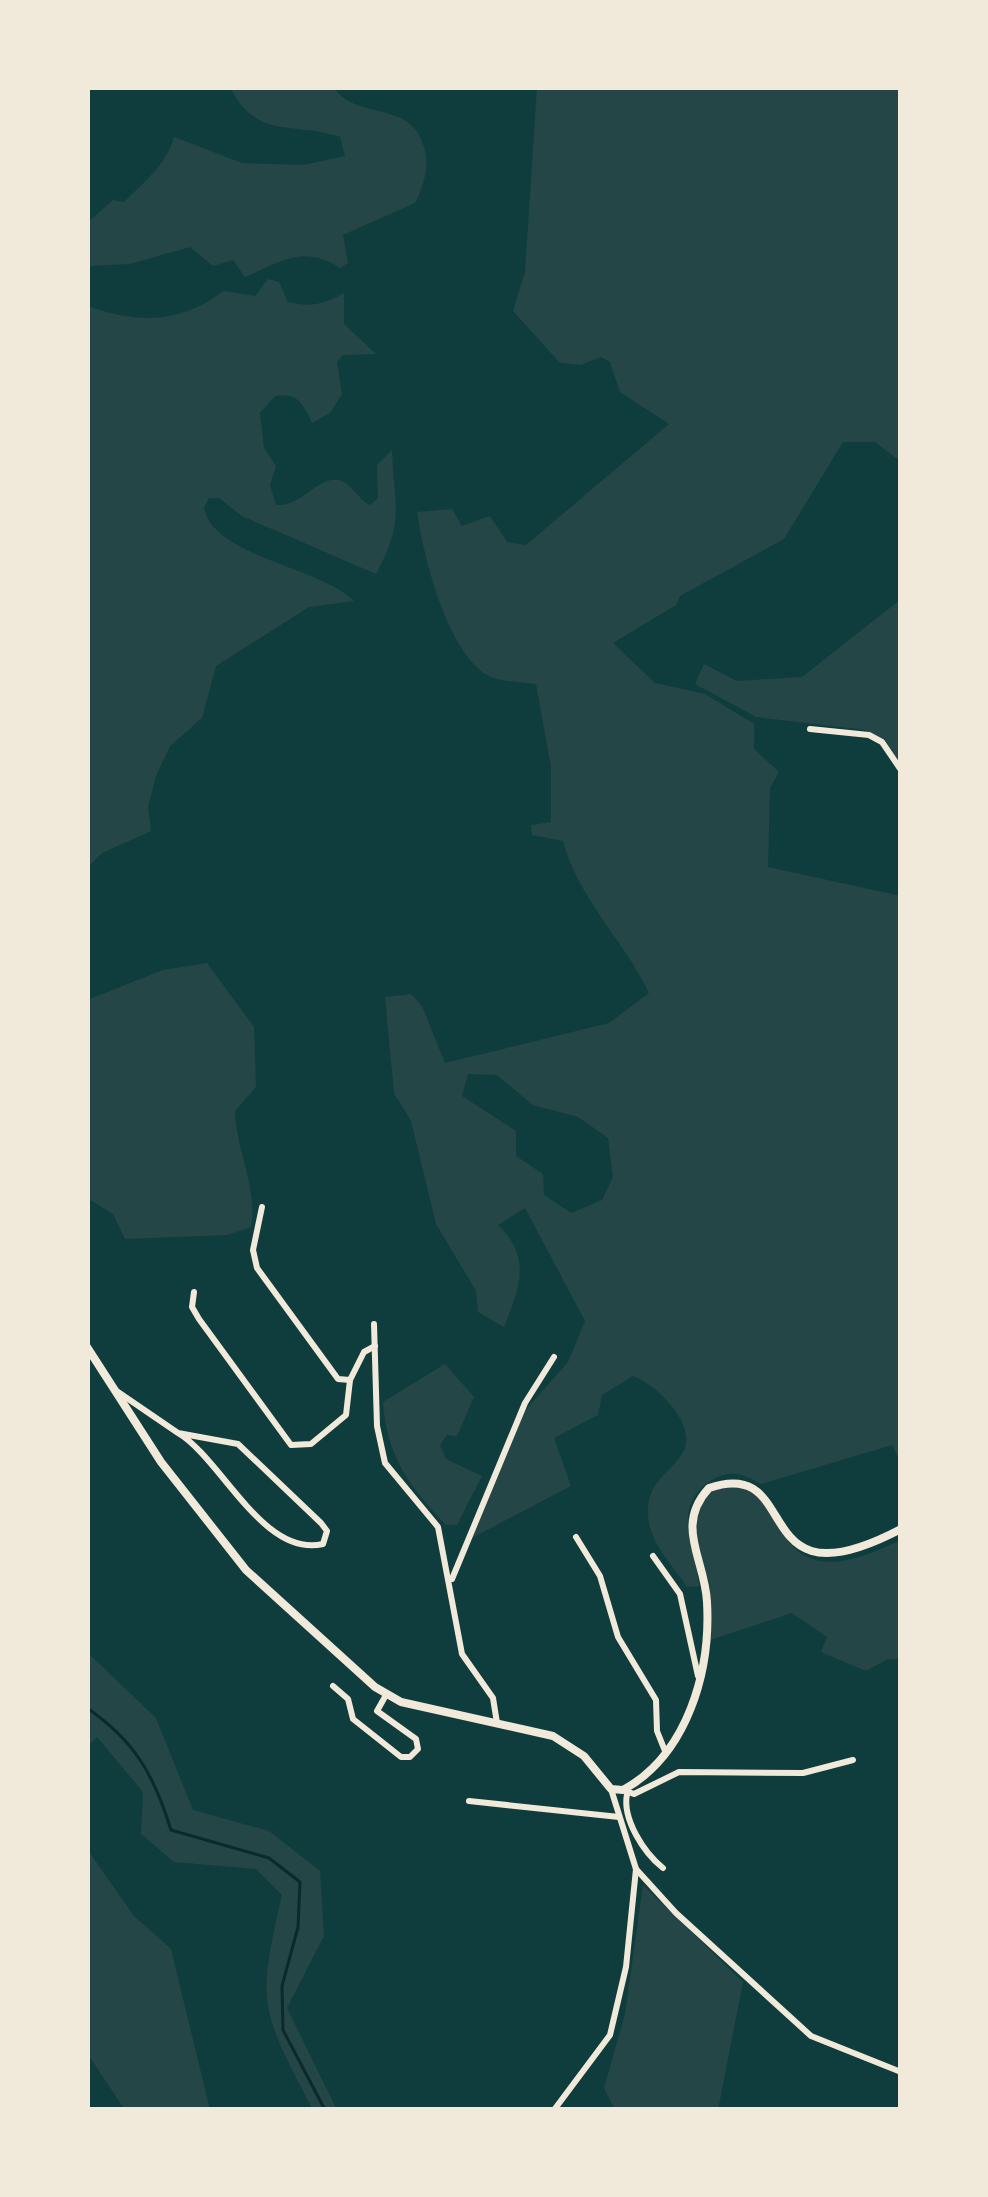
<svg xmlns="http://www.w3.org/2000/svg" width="988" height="2197" viewBox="0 0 988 2197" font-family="Jost,sans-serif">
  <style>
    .green { fill: #244646; fill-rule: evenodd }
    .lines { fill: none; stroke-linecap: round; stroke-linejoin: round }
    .stream { stroke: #0a2a2b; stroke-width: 3 }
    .minor { stroke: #f1e9da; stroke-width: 6 }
    .tertiary { stroke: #f1e9da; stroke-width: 8 }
  </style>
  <rect width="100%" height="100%" fill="#0f3d3e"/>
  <!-- green -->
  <g class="green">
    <path d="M230,87H333C358,122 411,99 424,147C430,166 424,185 415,203L343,235L348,263L340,268C303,244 281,262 245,277L233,260L213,266L190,247L130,264L90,266L87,223L113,200L124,202C144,182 167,164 174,137L242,163L304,165L345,156L340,137C293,121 257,141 230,87Z"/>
    <path d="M537,87H901V462L875,442H843L784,539L680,596L676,605L613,643L655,683L705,694L754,724V749L779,772L770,788L768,867L901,896V1463L892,1445L761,1484C742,1473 728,1469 709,1482C670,1509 696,1549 699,1586L687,1587C672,1564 648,1542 648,1512C648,1483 665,1477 680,1457C703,1428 657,1385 633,1376L602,1395L598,1415L554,1438L571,1486L470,1539L524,1412L568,1362L585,1321L525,1208L498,1225C532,1258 520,1287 504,1327L478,1312L476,1291L436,1224L411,1121L394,1093L385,997L411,994L422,1006L445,1063L609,1023L649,993C623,939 578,898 563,841L532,835L531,825L551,822V767L536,684C523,682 500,682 489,676C447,654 423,554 417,512L452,509L462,526L490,516L507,542L526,545L669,424L620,392L610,362L601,357L581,365L560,363L513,311L525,272ZM468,1074L497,1075L533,1105L578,1117L608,1138L613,1177L602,1200L571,1213L544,1195L543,1174L516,1156V1131L462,1096Z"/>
    <path d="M268,279L279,282L288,302C309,308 325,304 344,293V324L376,354L343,355L337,362L342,394L330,413L312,423C304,405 298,392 275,396L260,413L264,448L276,466L270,485L276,505C302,507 317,476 339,480C352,483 358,499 370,505L378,498L377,465L392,450C394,505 405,521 376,574L242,516L219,498H209L204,508C214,557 318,566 354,601L309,607L216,666L202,718L170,746L156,776L148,807L151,831L102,853L87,868V306C140,324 178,324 224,291L255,296Z"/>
    <path d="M901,599V766L885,740L865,730L756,717L695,684L704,664L737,681L802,677Z"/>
    <path d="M207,963L254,1027L256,1087L235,1111C236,1151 258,1187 251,1227L227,1235L125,1239L113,1214L87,1198V1000L163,970Z"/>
    <path d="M445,1364L474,1397L457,1436L447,1435L440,1445L446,1459L482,1476L457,1525H446C409,1486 387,1457 383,1402Z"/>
    <path d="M738,1486C759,1494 767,1506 778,1526C808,1581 852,1562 901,1540V1659H888L866,1671L821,1652L827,1637L792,1613L710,1640V1585L693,1531L695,1513L711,1491Z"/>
    <path d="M87,1652L156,1718L193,1810L269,1831L320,1871L324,1936L287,2008L337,2110H313C261,2010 256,2006 282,1895L256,1869L174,1862L141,1834L143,1792L97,1737L87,1747Z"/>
    <path d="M87,1849L134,1916L171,1949L210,2110H125L87,2053Z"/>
    <path d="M643,1885L743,1982L718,2110H615L604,2088L625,2014Z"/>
  </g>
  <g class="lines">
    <!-- stream -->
    <path class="stream" d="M87,1708C135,1741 154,1775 171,1830L269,1858L300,1882L298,1927L282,1986L283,2030L325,2110"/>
    <!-- minor -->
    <g class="minor">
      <path d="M810,729L869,735L882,742L901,770"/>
      <path d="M262,1207L253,1250L257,1268L338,1379L350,1380L364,1352L375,1346"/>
      <path d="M194,1292L192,1307L199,1319L291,1445L311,1444L346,1415L350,1380"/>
      <path d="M374,1324L377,1426L385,1463L438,1527L462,1654L493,1698L497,1723"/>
      <path d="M118,1392L178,1433L238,1444L321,1523L327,1531L323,1544C263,1558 221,1458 178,1433"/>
      <path d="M576,1537L600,1576L618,1637L656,1700L657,1731L665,1751"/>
      <path d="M653,1556L680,1594L698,1676"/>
      <path d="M452,1579L525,1403L554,1357"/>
      <path d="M333,1686L348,1699L353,1719L401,1757H410L418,1749L416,1739L377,1711L386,1695"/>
      <path d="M623,1790L634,1794L679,1772L803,1773L853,1760"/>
      <path d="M627,1794C622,1819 644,1853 663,1868"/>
      <path d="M469,1801L619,1817"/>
      <path d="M901,1852V1865"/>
      <path d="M636,1869L676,1913L811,2036L901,2072"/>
      <path d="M554,2110L610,2035L626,1967L636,1869L611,1789"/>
    </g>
    <!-- tertiary -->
    <path class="tertiary" d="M87,1347L161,1462L246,1570L375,1687L401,1702L553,1736L584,1756L611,1789L623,1790C687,1755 711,1672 707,1602C705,1559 674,1526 709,1488C805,1455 745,1611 901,1529"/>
  </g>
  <!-- border -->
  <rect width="988" height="2197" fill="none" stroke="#f1e9da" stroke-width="180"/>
</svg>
